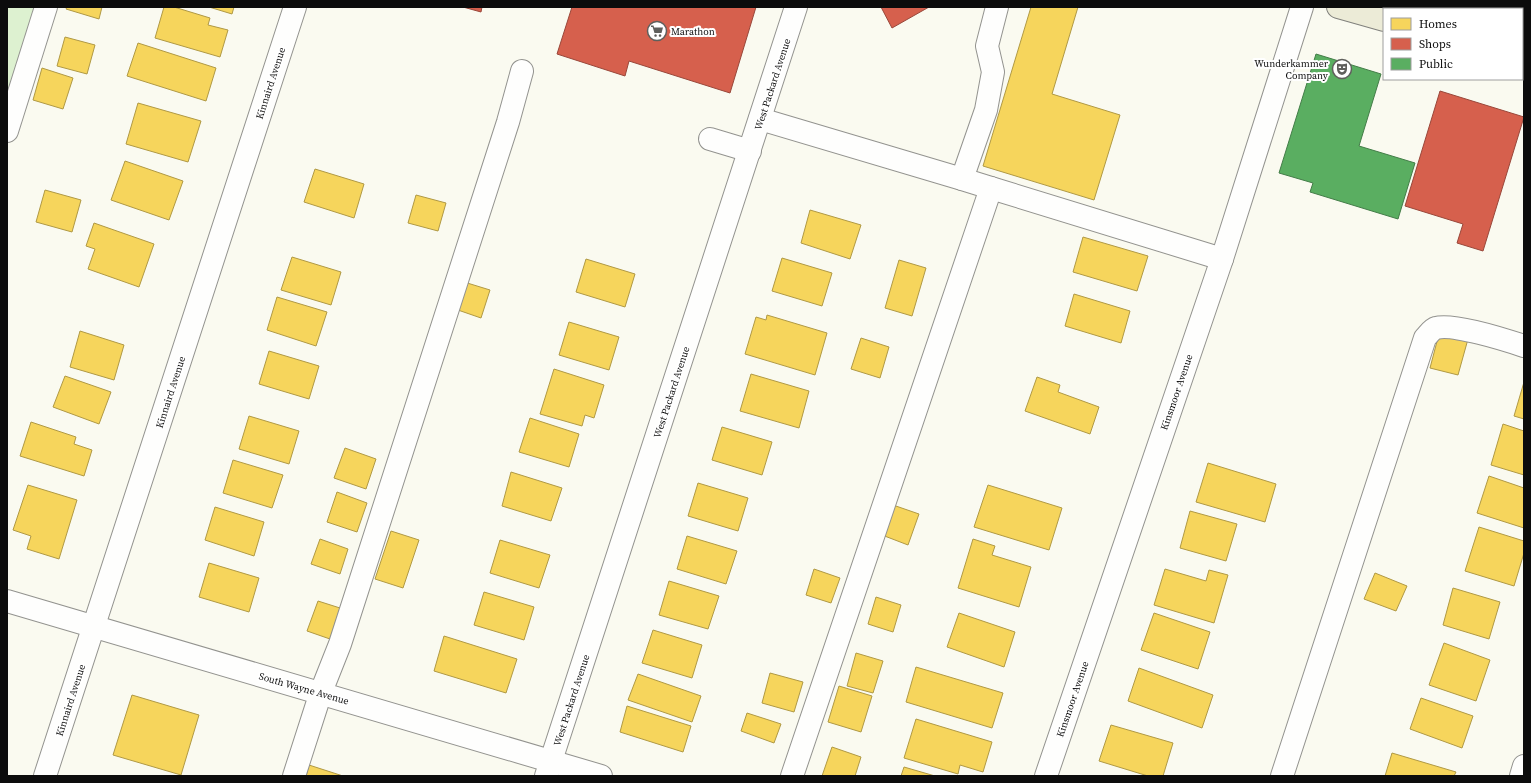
<svg xmlns="http://www.w3.org/2000/svg" width="1531" height="783" viewBox="0 0 1531 783" font-family="'Source Serif 4',serif">
  <style>
    .green { fill: #ddf1d0 }
    .homes { fill: #f6d55c; stroke: #b09944 }
    .shops { fill: #d6604d; stroke: #99473a }
    .public { fill: #5aae61; stroke: #437d48 }
    .lines { fill: none; stroke-linecap: round; stroke-linejoin: round }
    .minor-casing { stroke: #93938f; stroke-width: 24 }
    .major-casing { stroke: #80807c; stroke-width: 24 }
    .minor { stroke: #fefefd; stroke-width: 22 }
    .major { stroke: #ecebd7; stroke-width: 22 }
    .labels { text-anchor: middle; stroke-width: 4; stroke-linejoin: round; paint-order: stroke }
    .poi-label { font-size: 10px; fill: #0c0c0c; stroke: #fff; text-anchor: start }
    .street-label { font-size: 10px; fill: #0c0c0c; stroke: #fff }
  </style>
  <rect width="100%" height="100%" fill="#fafaf0"/>
  <!-- green -->
  <path class="green" d="M7,7H34L7,93Z"/>
  <!-- homes -->
  <g class="homes">
    <path d="M67,7H102L99,19L66,9Z"/>
    <path d="M164,7H174L210,18L208,25L228,30L220,57L155,38Z"/>
    <path d="M209,7H234L232,14Z"/>
    <path d="M1031,7H1078L1052,94L1120,115L1094,200L983,166Z"/>
    <path d="M65,37L95,45L87,74L57,66Z"/>
    <path d="M138,43L216,68L206,101L127,76Z"/>
    <path d="M42,68L73,78L63,109L33,100Z"/>
    <path d="M138,103L201,121L188,162L126,144Z"/>
    <path d="M125,161L183,181L169,220L111,200Z"/>
    <path d="M315,169L364,184L354,218L304,202Z"/>
    <path d="M45,190L81,200L72,232L36,222Z"/>
    <path d="M416,195L446,203L438,231L408,223Z"/>
    <path d="M810,210L861,225L850,259L801,243Z"/>
    <path d="M94,223L154,244L139,287L88,269L95,249L86,246Z"/>
    <path d="M1083,237L1148,256L1137,291L1073,272Z"/>
    <path d="M292,257L341,272L331,305L281,290Z"/>
    <path d="M782,258L832,273L822,306L772,291Z"/>
    <path d="M586,259L635,274L625,307L576,292Z"/>
    <path d="M899,260L926,268L912,316L885,308Z"/>
    <path d="M464,282L490,290L481,318L455,309Z"/>
    <path d="M1074,294L1130,311L1121,343L1065,326Z"/>
    <path d="M277,297L327,312L316,346L267,330Z"/>
    <path d="M767,315L827,333L815,375L745,354L756,317L766,320Z"/>
    <path d="M569,322L619,337L609,370L559,355Z"/>
    <path d="M1440,330L1468,339L1458,375L1430,368Z"/>
    <path d="M80,331L124,345L114,380L70,367Z"/>
    <path d="M861,338L889,347L880,378L851,369Z"/>
    <path d="M269,351L319,366L309,399L259,384Z"/>
    <path d="M554,369L604,385L594,418L585,415L582,426L540,414Z"/>
    <path d="M751,374L809,391L799,428L740,411Z"/>
    <path d="M65,376L111,392L99,424L53,407Z"/>
    <path d="M1037,377L1060,385L1058,392L1099,407L1090,434L1025,411Z"/>
    <path d="M1524,382V419L1514,416Z"/>
    <path d="M249,416L299,431L289,464L239,449Z"/>
    <path d="M530,418L579,434L569,467L519,452Z"/>
    <path d="M31,422L76,437L74,444L92,450L84,476L20,456Z"/>
    <path d="M1503,424L1524,431V475L1491,465Z"/>
    <path d="M722,427L772,442L762,475L712,460Z"/>
    <path d="M345,448L376,459L366,489L334,478Z"/>
    <path d="M233,460L283,475L272,508L223,493Z"/>
    <path d="M1208,463L1276,484L1265,522L1196,502Z"/>
    <path d="M511,472L562,488L551,521L502,506Z"/>
    <path d="M1489,476L1524,488V528L1477,513Z"/>
    <path d="M698,483L748,498L738,531L688,516Z"/>
    <path d="M28,485L77,500L59,559L27,549L31,536L13,530Z"/>
    <path d="M988,485L1062,508L1049,550L974,527Z"/>
    <path d="M337,492L367,503L357,532L327,522Z"/>
    <path d="M893,505L919,514L908,545L882,535Z"/>
    <path d="M215,507L264,522L254,556L205,540Z"/>
    <path d="M1190,511L1237,524L1226,561L1180,548Z"/>
    <path d="M1479,527L1524,541V553L1514,586L1465,571Z"/>
    <path d="M391,531L419,540L403,588L375,579Z"/>
    <path d="M687,536L737,551L726,584L677,569Z"/>
    <path d="M320,539L348,549L340,574L311,564Z"/>
    <path d="M973,539L995,546L992,555L1031,567L1019,607L958,588Z"/>
    <path d="M500,540L550,555L539,588L490,573Z"/>
    <path d="M209,563L259,578L249,612L199,597Z"/>
    <path d="M814,569L840,578L831,603L806,595Z"/>
    <path d="M1165,569L1206,581L1209,570L1228,575L1214,623L1154,605Z"/>
    <path d="M1375,573L1407,586L1396,611L1364,599Z"/>
    <path d="M669,581L719,596L708,629L659,615Z"/>
    <path d="M1453,588L1500,602L1489,639L1443,625Z"/>
    <path d="M484,592L534,607L524,640L474,625Z"/>
    <path d="M876,597L901,605L893,632L868,624Z"/>
    <path d="M318,601L340,608L330,639L307,631Z"/>
    <path d="M959,613L1015,632L1004,667L947,647Z"/>
    <path d="M1154,613L1210,632L1198,669L1141,650Z"/>
    <path d="M653,630L702,645L692,678L642,663Z"/>
    <path d="M444,636L517,659L506,693L434,671Z"/>
    <path d="M1444,643L1490,660L1476,701L1429,685Z"/>
    <path d="M856,653L883,661L873,693L847,686Z"/>
    <path d="M916,667L1003,693L992,728L906,702Z"/>
    <path d="M1139,668L1213,695L1202,728L1128,701Z"/>
    <path d="M770,673L803,682L794,712L762,703Z"/>
    <path d="M638,674L701,696L692,722L628,700Z"/>
    <path d="M839,686L872,696L861,732L828,722Z"/>
    <path d="M132,695L199,715L181,775L113,755Z"/>
    <path d="M1421,698L1473,716L1462,748L1410,729Z"/>
    <path d="M627,706L691,726L683,752L620,732Z"/>
    <path d="M747,713L781,724L774,743L741,731Z"/>
    <path d="M916,719L992,742L983,772L960,765L958,774L904,758Z"/>
    <path d="M1111,725L1173,743L1163,776H1148L1099,761Z"/>
    <path d="M832,747L861,757L855,776H822Z"/>
    <path d="M1392,753L1456,772L1454,776H1385Z"/>
    <path d="M309,765L343,776H306Z"/>
    <path d="M904,767L935,776H901Z"/>
  </g>
  <!-- shops -->
  <g class="shops">
    <path d="M463,7H482L481,12Z"/>
    <path d="M572,7H756L730,93L629,61L625,76L557,54Z"/>
    <path d="M881,7H929L892,28Z"/>
    <path d="M1440,91L1524,117L1483,251L1457,243L1463,224L1405,206Z"/>
  </g>
  <!-- public -->
  <path class="public" d="M1316,54L1381,74L1359,146L1415,163L1398,219L1310,192L1313,183L1279,173Z"/>
  <g class="lines">
    <!-- minor casing -->
    <g class="minor-casing">
      <g id="minor">
        <path d="M760,119L962,179"/>
        <path d="M7,131L46,7"/>
        <path d="M710,139L750,151"/>
        <path d="M991,188L1222,259"/>
        <path d="M7,601L601,776"/>
        <path d="M45,776L295,7"/>
        <path d="M294,776L321,692L340,644L508,122L522,71"/>
        <path d="M546,776L796,7"/>
        <path d="M792,776L991,188L962,179L986,110L993,72L987,46L997,7"/>
        <path d="M1046,776L1222,259L1302,7"/>
        <path d="M1282,776C1329,630 1378,484 1425,338C1428,335 1432,329 1436,328C1452,323 1506,340 1524,346"/>
        <path d="M1521,776L1524,766"/>
      </g>
    </g>
    <!-- major casing -->
    <g class="major-casing">
      <g id="major">
        <path d="M1338,7L1384,20"/>
        <path d="M1522,59L1524,60"/>
      </g>
    </g>
    <!-- minor -->
    <use href="#minor" class="minor"/>
    <!-- major -->
    <use href="#major" class="major"/>
  </g>
  <!-- icons -->
  <defs>
    <g id="supermarket-ring" transform="scale(1)"><circle r="9.5" fill="#fff" stroke="#5f5f5c" stroke-width="1.5"/><path d="M-6-5.5h2.5l.6 2H6L4.5 2H-2.5L-4.4-4H-6ZM-1.5 3.2a1.3 1.3 0 1 0 .1 0ZM3 3.2a1.3 1.3 0 1 0 .1 0Z" fill="#5f5f5c"/></g>
    <g id="theatre-ring" transform="scale(1)"><circle r="9.5" fill="#fff" stroke="#5f5f5c" stroke-width="1.5"/><path d="M-5-5.5Q0-4 5-5.5V0Q5 5 0 6Q-5 5-5 0ZM-3.3-2.5H-1v1.5H-3.3ZM1-2.5H3.3v1.5H1ZM-2.8 1Q0 5.5 2.8 1Z" fill="#5f5f5c"/></g>
  </defs>
  <g fill-rule="evenodd">
    <use href="#supermarket-ring" x="657" y="31"/>
    <use href="#theatre-ring" x="1342" y="69"/>
  </g>
  <g class="labels">
    <!-- poi labels -->
    <g class="poi-label">
      <text x="671" y="35">Marathon</text>
      <text x="1328" y="67" text-anchor="end">Wunderkammer<tspan x="1328" dy="12">Company</tspan></text>
    </g>
    <!-- street labels -->
    <g class="street-label">
      <text transform="translate(270 83) rotate(-72)" y="4">Kinnaird Avenue</text>
      <text transform="translate(772 84) rotate(-72)" y="4">West Packard Avenue</text>
      <text transform="translate(170 392) rotate(-72)" y="4">Kinnaird Avenue</text>
      <text transform="translate(671 392) rotate(-72)" y="4">West Packard Avenue</text>
      <text transform="translate(1176 392) rotate(-71)" y="4">Kinsmoor Avenue</text>
      <text transform="translate(304 688) rotate(16)" y="4">South Wayne Avenue</text>
      <text transform="translate(1072 699) rotate(-71)" y="4">Kinsmoor Avenue</text>
      <text transform="translate(70 700) rotate(-72)" y="4">Kinnaird Avenue</text>
      <text transform="translate(571 700) rotate(-72)" y="4">West Packard Avenue</text>
    </g>
  </g>
  <!-- border -->
  <rect width="1531" height="783" fill="none" stroke="#0c0c0c" stroke-width="16"/>
  <!-- legend -->
  <rect x="1383" y="8" width="140" height="72" fill="#ffffff" stroke="#9e9e9e"/>
  <rect x="1391" y="18" width="20" height="12" fill="#f6d55c" stroke="#9e9e9e"/>
  <text x="1419" y="28" font-size="12" fill="#0c0c0c">Homes</text>
  <rect x="1391" y="38" width="20" height="12" fill="#d6604d" stroke="#9e9e9e"/>
  <text x="1419" y="48" font-size="12" fill="#0c0c0c">Shops</text>
  <rect x="1391" y="58" width="20" height="12" fill="#5aae61" stroke="#9e9e9e"/>
  <text x="1419" y="68" font-size="12" fill="#0c0c0c">Public</text>
</svg>
